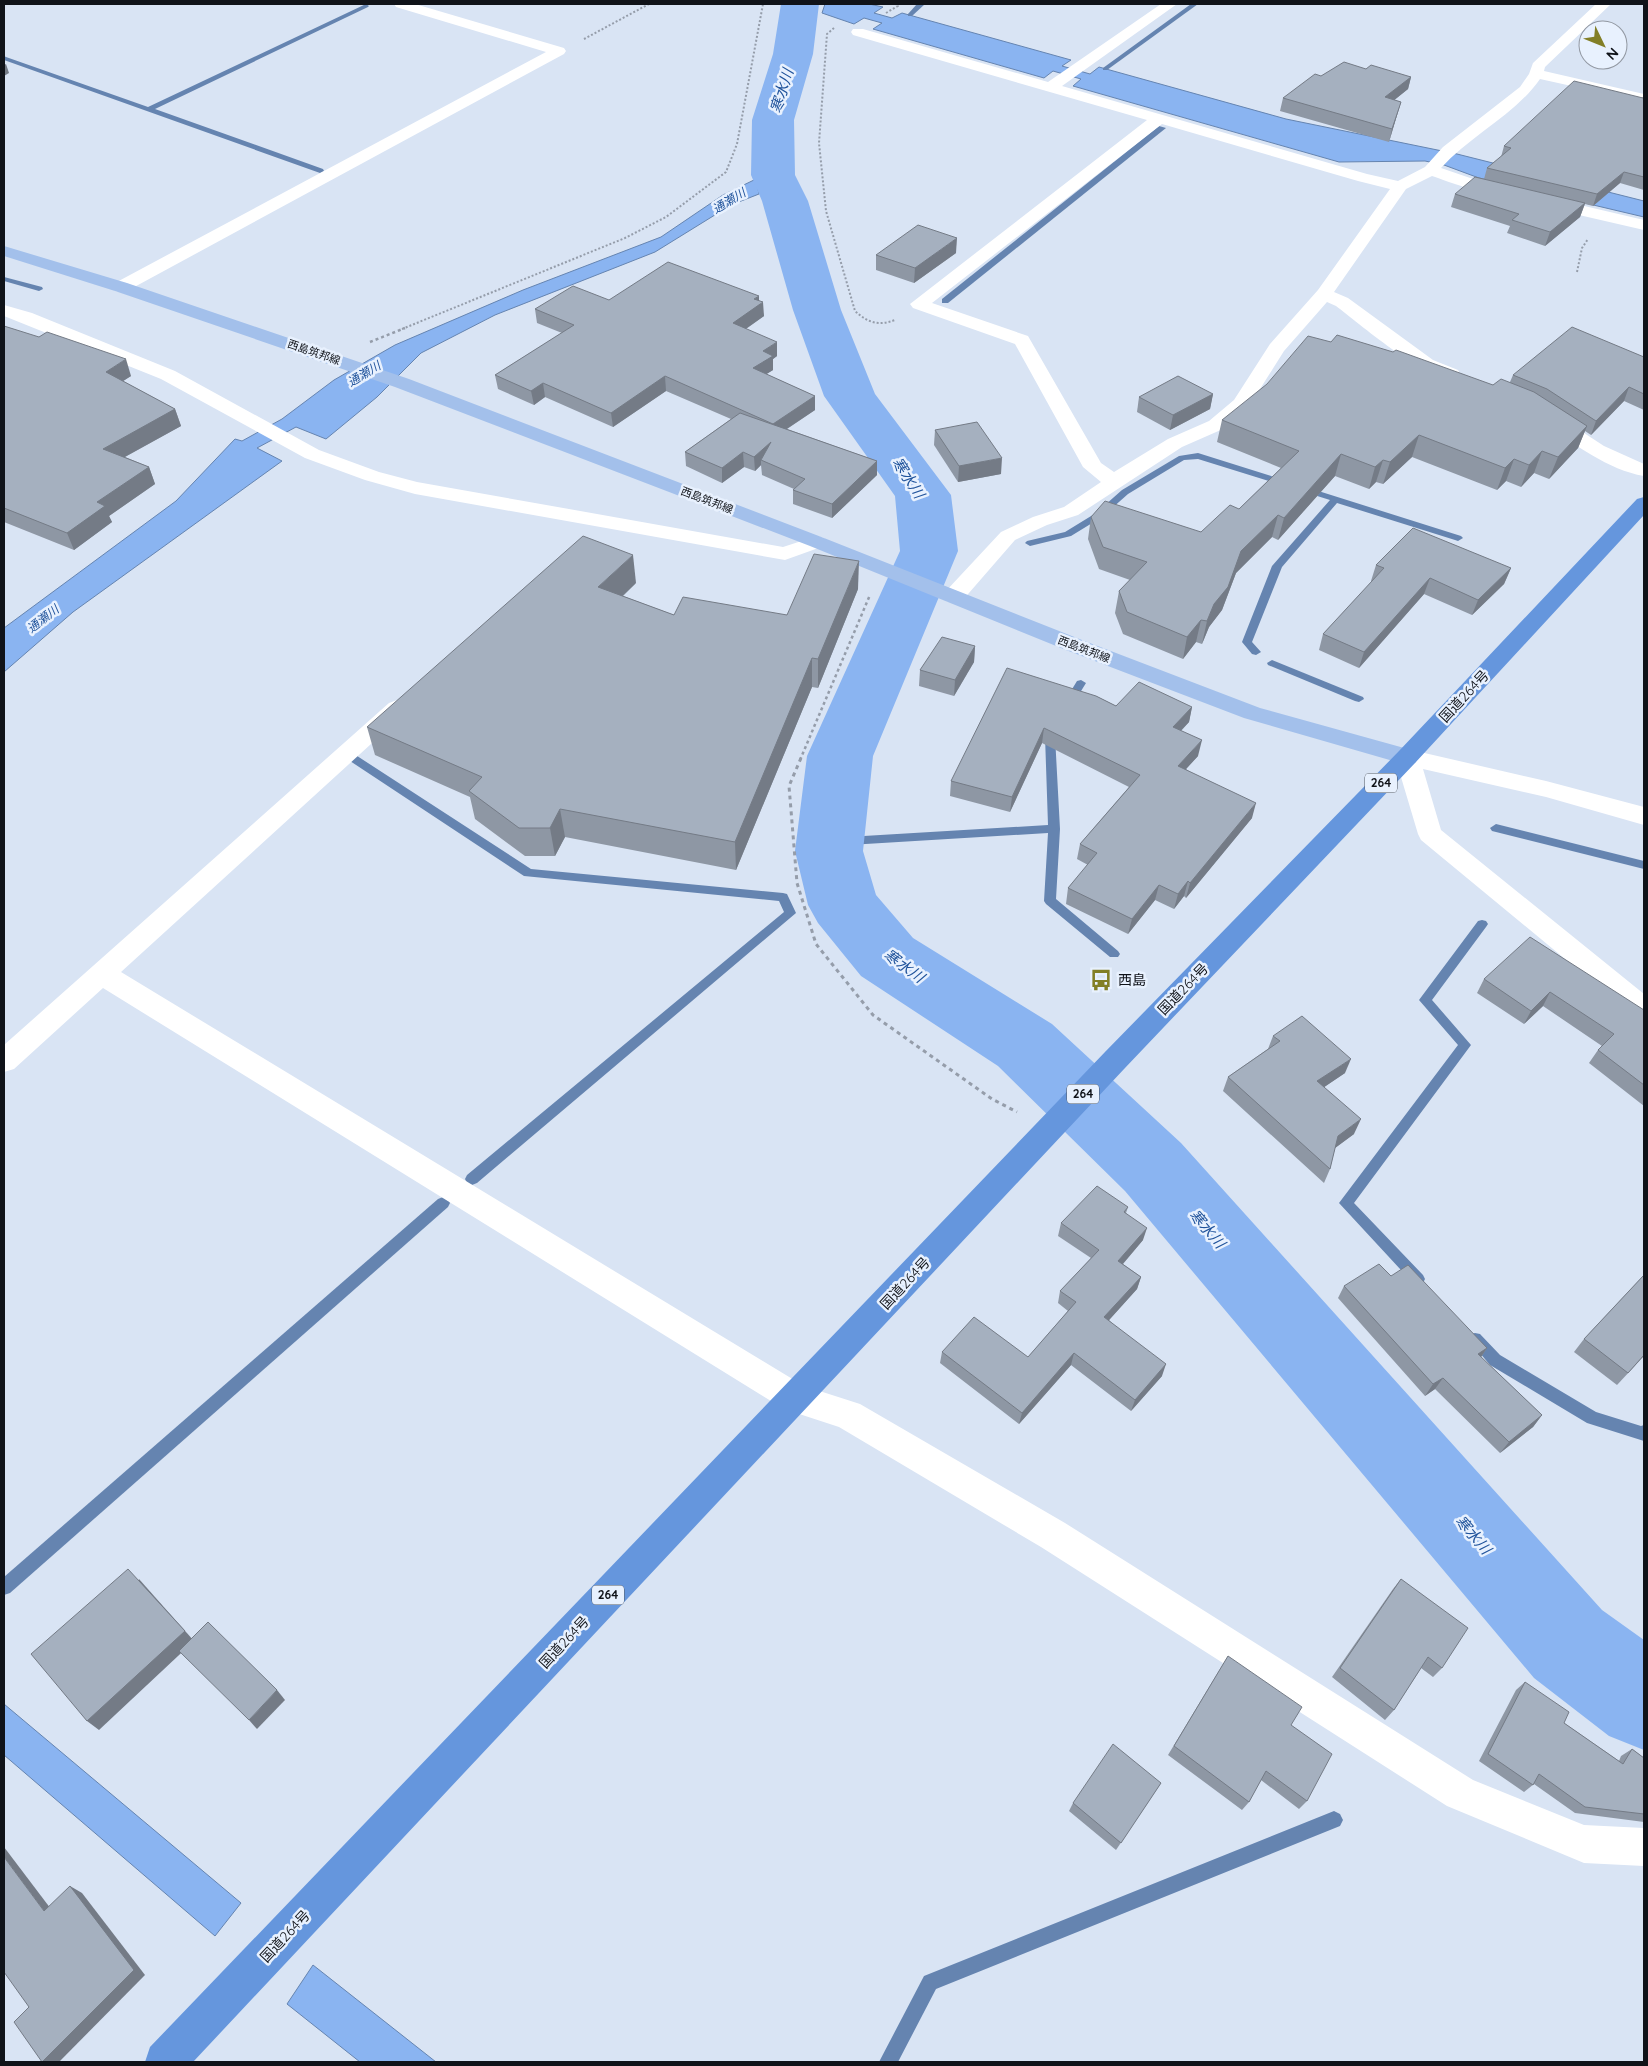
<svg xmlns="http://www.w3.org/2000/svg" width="1648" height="2066" viewBox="0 0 1648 2066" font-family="Quicksand,'Noto Sans JP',sans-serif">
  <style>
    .water { fill: #8ab4f1; stroke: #6584b0 }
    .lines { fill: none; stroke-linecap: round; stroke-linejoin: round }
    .stream { fill: #6584b0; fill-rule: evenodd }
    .river { fill: #8ab4f1; fill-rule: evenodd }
    .path-far2 { stroke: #959daa; stroke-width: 2; stroke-dasharray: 2 2; stroke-linecap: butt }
    .path-far1 { stroke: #959daa; stroke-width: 2.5; stroke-dasharray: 3 3; stroke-linecap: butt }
    .path { stroke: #959daa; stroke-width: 3; stroke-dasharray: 4 4; stroke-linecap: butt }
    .minor { fill: #fff; fill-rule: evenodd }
    .major { fill: #a3c0eb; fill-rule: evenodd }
    .highway { fill: #6596dd; fill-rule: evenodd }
    .wall { fill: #8e97a4 }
    .shaded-wall { fill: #747b86 }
    .building { fill: #a5b0bf; stroke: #747b86 }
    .labels { text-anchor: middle; stroke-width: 5; stroke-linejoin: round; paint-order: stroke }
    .far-street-label { font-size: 11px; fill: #101319; stroke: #e8f1fe }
    .far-water-label { font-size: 12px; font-style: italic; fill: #21549c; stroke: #e8f1fe }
    .shield { fill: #e8f1fe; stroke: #51565e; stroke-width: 1 }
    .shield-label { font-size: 12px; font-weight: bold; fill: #101319 }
    .street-label { font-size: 14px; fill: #101319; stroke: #e8f1fe }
    .poi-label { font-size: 14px; fill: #101319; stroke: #e8f1fe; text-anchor: start }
    .water-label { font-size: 15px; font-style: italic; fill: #21549c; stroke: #e8f1fe }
  </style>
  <rect width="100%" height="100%" fill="#d9e4f4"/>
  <!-- water -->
  <g class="water">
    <path d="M825,4H869L883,7L874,13L892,18L902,13L1071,60L1062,66L1090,74L1099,67L1286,119L1457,154L1644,201V217L1479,178L1444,165L1425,161L1339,162L1073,86L1081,79L1053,71L1044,78L873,29L882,23L864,18L854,24L822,13Z"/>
    <path d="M756,179L759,194L731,205L655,252L495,315L421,353L377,397L326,439L296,427L257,448L282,461L73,612L4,672V628L176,501L235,439L242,441L282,419L334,380L395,345L523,290L661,237L723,195Z"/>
    <path d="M4,1704L241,1903L215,1936L4,1755Z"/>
    <path d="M313,1965L436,2062H360L287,2004Z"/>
  </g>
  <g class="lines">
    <!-- stream -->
    <g class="stream">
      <path d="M366,4L369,6L368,7L155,109L323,169L324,171L320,173L4,60V56L6,57L148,107Z"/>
      <path d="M917,4H925L912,16H908V14Z"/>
      <path d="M1191,4H1198L1107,70H1103V68Z"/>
      <path d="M1159,126L1166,128L948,303H942V299Z"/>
      <path d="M4,277L42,287L43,289L39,291L4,281Z"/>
      <path d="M1198,453L1461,536L1463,538L1458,541L1455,540L1337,503L1282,567L1252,642L1261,652L1256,655L1252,654L1242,642L1272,566L1330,500L1198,459L1184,460L1128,494L1102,517L1071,536L1030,546L1025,543L1027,541L1065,532L1096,513L1122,490L1179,456Z"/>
      <path d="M1272,660L1363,697L1364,699L1359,702L1355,701L1268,665L1267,663Z"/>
      <path d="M1081,680L1086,683L1073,704L1072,706H1064L1063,704L1077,681Z"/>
      <path d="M1052,728L1057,732L1055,736L1060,829L1056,899L1118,951L1120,954L1118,957H1110L1046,904L1044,901L1048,833L849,845L829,855L823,851L825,848L847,837L1048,825L1045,736L1048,729Z"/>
      <path d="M351,752L531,869L783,893L787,894L796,913L477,1183L472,1185L467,1183L465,1179L467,1175L784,912L779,901L524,876L347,759L346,756L347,753Z"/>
      <path d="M1496,824L1644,861V869L1492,831L1490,828Z"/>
      <path d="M1482,920L1486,921L1488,924L1486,927L1432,1000L1471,1045L1354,1203L1423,1275L1425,1279L1423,1283L1418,1285L1413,1283L1339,1203L1458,1045L1419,1000L1478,921Z"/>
      <path d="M443,1197L448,1199L450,1203L448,1207L10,1593L4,1595V1577L438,1199Z"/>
      <path d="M1475,1333L1480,1334L1500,1355L1596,1412L1641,1426L1644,1425V1441L1587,1423L1490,1365L1468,1339L1470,1334Z"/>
      <path d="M1334,1811L1340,1814L1343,1820L1340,1826L936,1989L898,2062H879L924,1976Z"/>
    </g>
    <!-- river -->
    <path class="river" d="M781,4H819L813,54L794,120L795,175L808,201L841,310L875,394L951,495L958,551L873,756L863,851L876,895L913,938L1052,1024L1181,1143L1602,1610L1644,1640V1750L1609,1736L1534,1678L1125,1191L998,1066L861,976L818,923L808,905L795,851L807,756L900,551L895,496L824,396L793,310L762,201L751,175L752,120L773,54Z"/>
    <!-- path-far2 -->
    <g class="path-far2">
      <path d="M886,13L898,6L896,4"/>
      <path d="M834,28L827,34L819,143L826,211L855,311C868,323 879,326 895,320"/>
      <path d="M584,39L649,4"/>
      <path d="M1577,272L1582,248L1588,239"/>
      <path d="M402,329L625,238L666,217L726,172L737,144L763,4"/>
    </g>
    <!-- path-far1 -->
    <g class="path-far1">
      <path d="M370,342L405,328"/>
      <path d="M800,760L870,595"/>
    </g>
    <!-- path -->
    <path class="path" d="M801,758L789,786L797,883L816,944L873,1015L992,1099L1017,1112"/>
    <!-- minor -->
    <g class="minor">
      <path d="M394,4H415L564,48L566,51L564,54L127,291L121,292L115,291L112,287L115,283L546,52L396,7Z"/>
      <path d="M1161,4H1177L1062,86L1367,174L1398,181L1425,167L1443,147L1520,87L1529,74L1533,63L1596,4H1611L1545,67L1544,71L1644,94V102L1540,79C1515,115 1471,135 1441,168L1476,180L1510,188L1512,191L1510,194C1492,199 1450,182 1432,176L1406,189L1334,292L1348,298L1433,360L1458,370L1460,374L1458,378C1430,385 1360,324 1336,306L1327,302L1284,351L1248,408L1223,429L1182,447L1078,515L1047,525L1015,540L962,601L954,603L946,601L943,596L946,591L1001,532L1033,517L1064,507L1101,482L1083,467L1015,344L913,308L910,304L1147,120L853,35L851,32L853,29H863L1048,82ZM1162,124L1358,181L1390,189L1318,290L1270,344L1234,400L1209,421L1168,439L1114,472L1101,463L1028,336L932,303Z"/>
      <path d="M1546,197L1644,220V230L1540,206L1538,202L1540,198Z"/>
      <path d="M4,305L32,313L175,371L319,450L379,472L417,482L783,547L817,536L824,538L828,542L824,546L785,560L415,494L365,480L305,458L161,379L4,316Z"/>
      <path d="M1551,414L1558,416L1604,446L1644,464V476C1608,470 1575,444 1544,424L1541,420L1544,416Z"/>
      <path d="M397,700L405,703L409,708L405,713L121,972L804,1386L860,1404L1065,1523L1473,1780L1584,1825L1644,1828V1866L1584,1863L1447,1806L1041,1547L839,1427L784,1409L103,988L14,1069L4,1072V1045L389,703Z"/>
      <path d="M1407,749L1546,781L1644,807V825L1546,797L1423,769L1441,830L1644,994V1020L1634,1016L1421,840L1418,834L1395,757L1399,751Z"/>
    </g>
    <!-- major -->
    <path class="major" d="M4,246L127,283L409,379L824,538L1082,640L1260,708L1415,751L1419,757L1415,763L1407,765L1244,718L1066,650L810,546L395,387L115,291L4,256Z"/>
    <!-- highway -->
    <path class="highway" d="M1644,497V515L1415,763L1125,1068L193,2062H145L150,2047L1105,1052L1399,751L1637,499Z"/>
  </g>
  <!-- wall -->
  <g class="wall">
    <path d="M1366,69L1411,77L1408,89L1394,100L1401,102L1389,142L1280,111L1283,98L1321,76Z"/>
    <path d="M1644,97V190L1620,183L1593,206L1585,204L1580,217L1545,246L1507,233L1510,226L1451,207L1455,194L1484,179L1487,168L1501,157L1504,146Z"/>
    <path d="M956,253L914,283L876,270V255Z"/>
    <path d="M609,300H759L764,316L746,329L777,356L773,359V370L766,374L815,396V410L787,429L877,461V475L832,518L793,504V490L794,489L762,475L761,465L755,471L744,467L722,483L686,466L685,452L731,419L666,391L613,427L545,397L534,405L498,389L495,375L562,333L537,323L535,309Z"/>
    <path d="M4,326L131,376L123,381L175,409L181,426L125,457L149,467L155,484L109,516L112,522L74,550L4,522Z"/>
    <path d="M1331,342L1493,385L1510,382L1513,375L1644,357V410L1624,401L1591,435L1585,431L1578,448L1549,479L1534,473L1521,487L1506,481L1497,490L1412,457L1383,484L1376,482L1369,489L1335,476L1278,540L1272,537L1236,573L1222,610L1209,627L1202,644L1196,642L1183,659L1123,634L1115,613L1119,591L1130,580L1099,569L1088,539L1091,517L1201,532L1239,509L1281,468L1217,442L1222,420Z"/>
    <path d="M1213,394L1210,409L1170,430L1137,412L1139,397Z"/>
    <path d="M935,430L1001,474L958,482L934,445Z"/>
    <path d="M1376,565L1511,568L1504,584L1472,615L1424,594L1359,668L1319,650L1323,634L1373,581H1371Z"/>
    <path d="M636,583L623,596L674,615H787L858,589L818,688L812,687L736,870L565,837L555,856H525L475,819L470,797L375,755L367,727Z"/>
    <path d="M975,646L974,662L954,696L919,686L920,670Z"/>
    <path d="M1096,696L1116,706L1192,707L1189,722L1181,731L1198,756L1186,769L1252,818L1186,898L1184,896L1174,909L1155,900L1128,934L1066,904L1068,888L1088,865L1077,859L1080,844L1129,787L1042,743L1010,812L950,796L951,781Z"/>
    <path d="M1484,979L1644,1010V1106L1589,1063L1598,1050L1602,1046L1543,1006L1524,1024L1477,993Z"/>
    <path d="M1273,1036L1345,1073L1324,1087L1354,1134L1335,1148L1330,1169L1324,1183L1223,1091L1228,1077L1268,1049Z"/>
    <path d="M1128,1207L1126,1213L1143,1240L1123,1264L1141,1277L1137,1289L1109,1320L1162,1376L1131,1411L1071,1365L1019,1424L940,1363L942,1352L1028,1357L1068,1311L1058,1303L1060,1291L1091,1258L1058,1236L1061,1223Z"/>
    <path d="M1644,1275V1356L1617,1385L1574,1352L1584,1339Z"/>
    <path d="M1391,1276L1487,1348L1481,1357L1542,1415L1533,1427L1500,1453L1435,1389L1425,1396L1338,1298L1344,1286Z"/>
    <path d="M1401,1579L1442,1668L1433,1677L1421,1668L1394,1710L1385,1720L1332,1677L1393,1589Z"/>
    <path d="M1228,1656L1291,1725L1307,1801L1299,1809L1261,1780L1249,1802L1242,1810L1168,1755Z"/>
    <path d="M1525,1682L1564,1723L1619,1761L1621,1756L1632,1749L1644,1758V1822L1575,1813L1534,1784L1524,1792L1479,1761L1516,1690Z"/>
    <path d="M1161,1783L1116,1850L1069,1811L1073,1803Z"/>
  </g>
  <!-- shaded-wall -->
  <g class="shaded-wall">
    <path d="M6,64L9,73L4,76V65Z"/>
    <path d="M1411,77L1408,89L1382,110L1385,97Z"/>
    <path d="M1401,102L1397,115L1389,142L1392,129Z"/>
    <path d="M1624,172L1620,183L1593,206L1597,194Z"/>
    <path d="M1585,203L1580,217L1545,246L1550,232Z"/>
    <path d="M957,238L956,253L914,283L915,268Z"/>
    <path d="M759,296V305L763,302L764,316L734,337L733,323L754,299Z"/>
    <path d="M777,342V356L773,359V370L754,382L753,368L763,351Z"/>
    <path d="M126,359L131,376L112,388L106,372Z"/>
    <path d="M665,376L666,391L613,427L611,413Z"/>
    <path d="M543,383L545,397L534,405L531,391Z"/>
    <path d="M1629,387L1624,401L1591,435L1596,421Z"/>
    <path d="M1213,394L1210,409L1170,430L1173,415Z"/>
    <path d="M815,396V410L773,438V424Z"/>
    <path d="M175,409L181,426L110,465L103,449Z"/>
    <path d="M1587,426L1578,448L1549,479L1558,457Z"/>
    <path d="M1419,435L1412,457L1383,484L1390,462Z"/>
    <path d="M771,442L761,460V465L755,471L754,457Z"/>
    <path d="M1542,451L1534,473L1521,487L1529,465Z"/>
    <path d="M743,452L744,467L722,483V468Z"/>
    <path d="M1341,454L1335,476L1278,540L1284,518Z"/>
    <path d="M1002,458L1001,474L958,482L959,466Z"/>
    <path d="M1514,459L1506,481L1497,490L1505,468Z"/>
    <path d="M1383,460L1376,482L1369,489L1375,467Z"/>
    <path d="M877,461V475L832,518V504Z"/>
    <path d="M149,467L155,484L109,516L112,522L74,550L67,533L97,502Z"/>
    <path d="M1278,515L1272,537L1236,573L1222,610L1209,627L1202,644L1207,621L1214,604L1241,551Z"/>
    <path d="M633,555L636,583L602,615L598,587Z"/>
    <path d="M859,561L858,589L818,688V659Z"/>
    <path d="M1511,568L1504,584L1472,615L1478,600Z"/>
    <path d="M1430,578L1424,594L1359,668L1364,652Z"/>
    <path d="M1201,620L1196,642L1183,659L1187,637Z"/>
    <path d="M975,646L974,662L954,696L955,680Z"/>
    <path d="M812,658V687L736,870L735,842Z"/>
    <path d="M1192,707L1189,722L1169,743L1173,727Z"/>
    <path d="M1044,728L1042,743L1010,812L1012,797Z"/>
    <path d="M1202,740L1198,756L1175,781L1178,766Z"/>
    <path d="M1256,803L1252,818L1186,898L1190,883Z"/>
    <path d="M560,809L565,837L555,856L550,828Z"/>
    <path d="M1188,881L1184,896L1174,909L1178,894Z"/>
    <path d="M1159,885L1155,900L1128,934L1132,919Z"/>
    <path d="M1550,992L1543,1006L1524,1024L1531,1011Z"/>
    <path d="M1351,1059L1345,1073L1311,1096L1317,1081Z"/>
    <path d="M1361,1119L1354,1134L1331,1151L1338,1136Z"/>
    <path d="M1147,1228L1143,1240L1115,1273L1118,1261Z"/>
    <path d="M1141,1277L1137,1289L1101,1329L1104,1317Z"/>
    <path d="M1487,1348L1479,1360L1478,1354Z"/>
    <path d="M1074,1353L1071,1365L1019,1424L1022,1413Z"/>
    <path d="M1166,1364L1162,1376L1131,1411L1135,1400Z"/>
    <path d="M1443,1378L1435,1389L1425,1396L1433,1384Z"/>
    <path d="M1542,1415L1533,1427L1500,1453L1509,1442Z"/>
    <path d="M139,1579L194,1641L99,1730L87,1721Z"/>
    <path d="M277,1690L285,1700L257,1729L249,1720Z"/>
    <path d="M4,1847L57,1917L44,1911L4,1857Z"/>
    <path d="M70,1886L82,1893L145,1975L59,2062H42Z"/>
  </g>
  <!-- building -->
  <g class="building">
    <path d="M1344,62L1366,69L1371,65L1411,77L1385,97L1401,102L1392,129L1283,98L1315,74L1321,76Z"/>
    <path d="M1574,81L1643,98L1644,97V177L1624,172L1597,194L1487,168L1511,148L1504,146Z"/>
    <path d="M1475,177L1585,203L1550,232L1512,220L1519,214L1455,194Z"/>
    <path d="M918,225L957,238L915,268L876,255Z"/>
    <path d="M668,262L759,296L754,299L763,302L733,323L777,342L763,351L773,356L753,368L815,396L773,424L665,376L611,413L543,383L531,391L495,375L574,325L535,309L573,286L609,300Z"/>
    <path d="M4,326L39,337L47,332L126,359L106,372L175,409L103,449L149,467L97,502L105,506L67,533L4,508Z"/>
    <path d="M1572,327L1644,357V394L1629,387L1596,421L1547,389L1513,375Z"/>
    <path d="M1337,335L1393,352L1396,350L1493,385L1501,379L1534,392L1587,426L1558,457L1542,451L1529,465L1514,459L1505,468L1419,435L1390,462L1383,460L1375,467L1341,454L1284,518L1278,515L1241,551L1228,587L1214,604L1207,621L1201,620L1187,637L1127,612L1119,591L1147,562L1103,547L1091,517L1105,501L1201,532L1230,505L1239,509L1299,451L1222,420L1267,384L1308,336L1331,342Z"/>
    <path d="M1178,376L1213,394L1173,415L1139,397Z"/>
    <path d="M740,413L877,461L832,504L793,490L805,479L761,460L771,442L754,457L743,452L722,468L685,452Z"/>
    <path d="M977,422L1002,458L959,466L935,430Z"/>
    <path d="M1413,528L1511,568L1478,600L1430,578L1364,652L1323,634L1384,568L1376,565Z"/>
    <path d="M583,536L633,555L598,587L674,615L683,597L787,615L814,554L859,561L818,659L812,658L735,842L560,809L550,828H519L469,791L482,777L367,727Z"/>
    <path d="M942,637L975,646L955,680L920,670Z"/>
    <path d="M1007,668L1096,696L1116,706L1139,682L1192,707L1173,727L1202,740L1178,766L1256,803L1190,883L1188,881L1178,894L1159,885L1132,919L1068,888L1097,853L1080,844L1140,775L1044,728L1012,797L951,781Z"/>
    <path d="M1530,937L1644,1010V1085L1598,1050L1614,1034L1550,992L1531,1011L1484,979Z"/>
    <path d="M1302,1016L1351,1059L1317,1081L1361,1119L1338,1136L1330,1169L1228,1077L1280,1041L1273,1036Z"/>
    <path d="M1097,1186L1128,1207L1124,1212L1147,1228L1118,1261L1141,1277L1104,1317L1166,1364L1135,1400L1074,1353L1022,1413L942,1352L974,1317L1028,1357L1076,1302L1060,1291L1099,1250L1061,1223Z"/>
    <path d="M1379,1264L1391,1276L1408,1265L1487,1348L1478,1354L1542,1415L1509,1442L1443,1378L1433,1384L1344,1286Z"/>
    <path d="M1644,1275V1355L1628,1373L1584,1339Z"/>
    <path d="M128,1569L185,1631L87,1721L31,1654Z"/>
    <path d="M1401,1579L1468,1628L1442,1668L1428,1657L1394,1710L1340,1668Z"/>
    <path d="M208,1622L277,1690L249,1720L179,1651Z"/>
    <path d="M1228,1656L1302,1707L1291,1725L1332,1754L1307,1801L1266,1771L1249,1802L1174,1746Z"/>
    <path d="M1525,1682L1569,1712L1564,1723L1623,1764L1632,1749L1644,1758V1814L1585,1807L1539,1774L1533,1785L1488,1754Z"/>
    <path d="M1113,1744L1161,1783L1121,1843L1073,1803Z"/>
    <path d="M4,1857L44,1911L70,1886L134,1970L42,2062L14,2022L29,2007L4,1972Z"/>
  </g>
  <!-- icons -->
  <defs>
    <g id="bus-bare" transform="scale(1.725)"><path d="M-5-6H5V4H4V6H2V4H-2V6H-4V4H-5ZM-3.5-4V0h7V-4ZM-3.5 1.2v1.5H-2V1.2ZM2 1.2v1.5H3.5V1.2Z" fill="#827f27" stroke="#e8f1fe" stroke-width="2.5" paint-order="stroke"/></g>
  </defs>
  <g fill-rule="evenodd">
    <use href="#bus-bare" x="1101" y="980"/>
  </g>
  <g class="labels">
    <!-- far-street labels -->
    <g class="far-street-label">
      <text transform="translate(314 352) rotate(19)" y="4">西島筑邦線</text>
      <text transform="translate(707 500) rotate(21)" y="4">西島筑邦線</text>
      <text transform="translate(1084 649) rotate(21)" y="4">西島筑邦線</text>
    </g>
    <!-- far-water labels -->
    <g class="far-water-label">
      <text transform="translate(729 201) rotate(-31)" y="4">通瀬川</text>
      <text transform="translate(364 374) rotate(-31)" y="4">通瀬川</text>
      <text transform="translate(43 619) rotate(-38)" y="4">通瀬川</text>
    </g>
    <!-- shield labels -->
    <g class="shield">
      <rect x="1365" y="773.5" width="32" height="19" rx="4"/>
      <rect x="1067" y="1084.5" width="32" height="19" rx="4"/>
      <rect x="592" y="1585.5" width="32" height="19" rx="4"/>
    </g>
    <g class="shield-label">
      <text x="1381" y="787">264</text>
      <text x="1083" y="1098">264</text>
      <text x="608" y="1599">264</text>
    </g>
    <!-- street labels -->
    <g class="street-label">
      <text transform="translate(1464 696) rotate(-47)" y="5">国道264号</text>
      <text transform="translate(1183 989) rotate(-46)" y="5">国道264号</text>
      <text transform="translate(905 1283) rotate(-47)" y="5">国道264号</text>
      <text transform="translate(564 1642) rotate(-47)" y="5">国道264号</text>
      <text transform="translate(285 1936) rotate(-47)" y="5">国道264号</text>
    </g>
    <!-- poi labels -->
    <g class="poi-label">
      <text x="1118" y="985">西島</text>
    </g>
    <!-- water labels -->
    <g class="water-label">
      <text transform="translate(782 91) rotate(-73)" y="5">寒水川</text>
      <text transform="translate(908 478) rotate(57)" y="5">寒水川</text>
      <text transform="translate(904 966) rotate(36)" y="5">寒水川</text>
      <text transform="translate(1207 1229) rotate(49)" y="5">寒水川</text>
      <text transform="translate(1473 1535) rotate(49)" y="5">寒水川</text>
    </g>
  </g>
  <!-- border -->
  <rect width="1648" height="2066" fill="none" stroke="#101319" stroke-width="10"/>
  <!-- north arrow -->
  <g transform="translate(1603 45) rotate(133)"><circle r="24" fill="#e8f1fe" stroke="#9298a2"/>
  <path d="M0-4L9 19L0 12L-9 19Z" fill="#827f27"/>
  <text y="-8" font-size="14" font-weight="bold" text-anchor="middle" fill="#101319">N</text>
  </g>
</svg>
